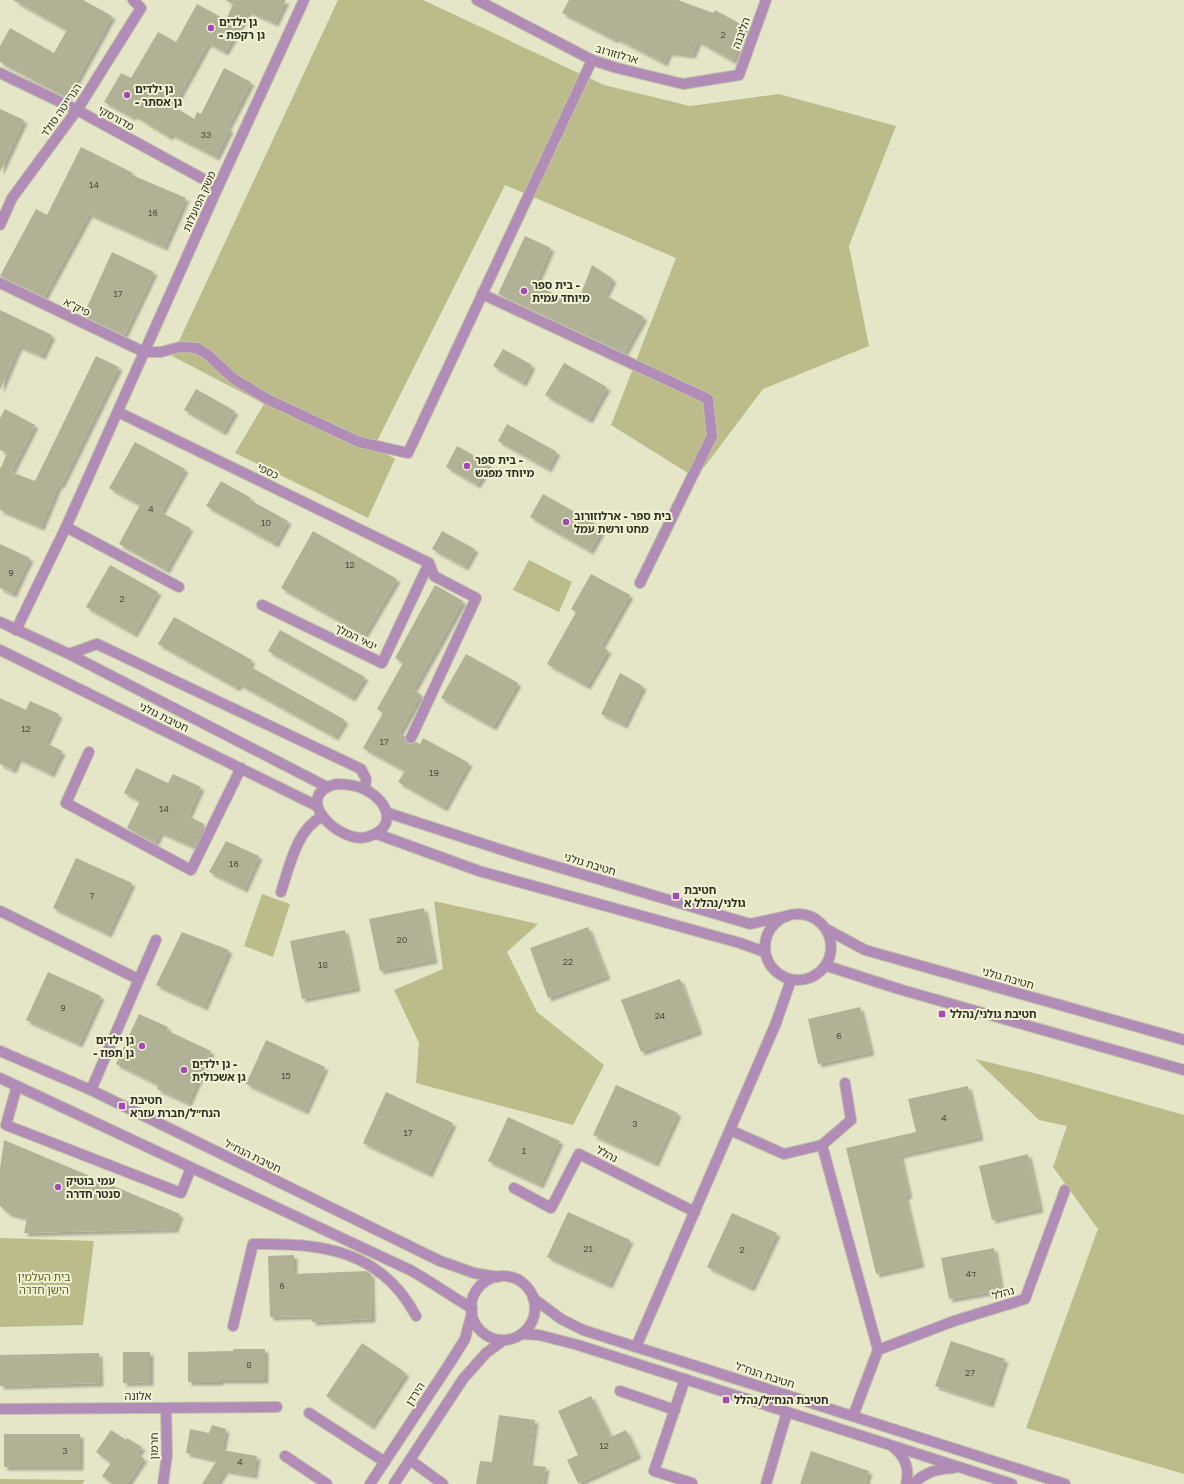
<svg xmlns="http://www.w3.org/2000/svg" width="1184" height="1484" viewBox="0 0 1184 1484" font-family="'Golos Text','Noto Sans Hebrew',sans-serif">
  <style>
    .green { fill: #bbbc89 }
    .building { fill: #b1b295; filter: url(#shadow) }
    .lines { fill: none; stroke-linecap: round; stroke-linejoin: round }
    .minor-casing { stroke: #c0c1a7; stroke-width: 12 }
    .minor { stroke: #b08cb6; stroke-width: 10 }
    .poi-dot { fill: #a349b4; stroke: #f2f3d5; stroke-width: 1.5 }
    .labels { text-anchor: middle; stroke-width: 4; stroke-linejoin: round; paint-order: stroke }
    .number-label { font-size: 9px; fill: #4f5040 }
    .poi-label { font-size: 11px; font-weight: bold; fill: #2e2f23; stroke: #f2f3d5; text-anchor: start }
    .street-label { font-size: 11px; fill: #2e2f23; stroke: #f2f3d5 }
    .park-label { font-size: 11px; fill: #5b5b20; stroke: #f2f3d5 }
  </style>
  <defs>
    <filter id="shadow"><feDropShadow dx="3.5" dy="3.5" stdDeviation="1" flood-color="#0004"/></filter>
  </defs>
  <rect width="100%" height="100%" fill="#e5e6c8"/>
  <!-- green -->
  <g class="green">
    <path d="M338,0H423L604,85L690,106L779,94L896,126L849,246L869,346L763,389L696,478L611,425L676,258L505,185L374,447L395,459L368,518L235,453L264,404L172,356Z"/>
    <path d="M529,560L572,582L559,612L513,590Z"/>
    <path d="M262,894L290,904L273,957L244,946Z"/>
    <path d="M434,901L538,924L507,952L537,1012L604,1065L573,1125L416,1083L419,1043L394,990L443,969Z"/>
    <path d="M975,1059L1042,1075L1184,1115V1474L1026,1428L1098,1229L1053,1167L1067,1126L1039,1120Z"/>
    <path d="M0,1238L94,1241L83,1325L0,1327Z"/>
    <path d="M0,1479L85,1480L82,1484H0Z"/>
  </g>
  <!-- building -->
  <g class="building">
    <path d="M13,0H83L112,16L67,98L0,62V46L10,28L54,53L67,30Z"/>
    <path d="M225,0H286L275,23L248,11L225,52L208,43L173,106L194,119L197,112L201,114L224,68L251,82L227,128L230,129L216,157L171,134L169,137L134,115L132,117L104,102L121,73L131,78L158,32L176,42L197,4L226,20L233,4Z"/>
    <path d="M569,0H678L713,13L715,10L746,27L733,61L698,41L692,55L669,52L664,63L616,38L615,40L562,13Z"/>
    <path d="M0,109L24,120L0,172Z"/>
    <path d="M81,147L133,173L132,175L186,198L164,247L89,214L44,297L0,276L36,209L47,215Z"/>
    <path d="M525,236L551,248L535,285L577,304L592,265L613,279L605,295L644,317L624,353L498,294Z"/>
    <path d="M112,252L154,272L124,335L83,316Z"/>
    <path d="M0,310L52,335L42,356L19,346L0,390Z"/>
    <path d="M503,349L532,365L523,383L493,366Z"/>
    <path d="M96,356L119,367L61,485L59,484L41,527L0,510V467L1,468L7,453L0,450V418L5,409L35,425L11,472L35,481Z"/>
    <path d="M564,363L607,387L589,420L545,395Z"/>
    <path d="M196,389L235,411L223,432L184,410Z"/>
    <path d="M507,424L557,452L548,469L498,441Z"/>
    <path d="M135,442L185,469L161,512L190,528L166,570L119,544L140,505L109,488Z"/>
    <path d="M457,446L489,464L477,485L446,467Z"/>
    <path d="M221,481L251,498L250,500L288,521L275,544L206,506Z"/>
    <path d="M543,494L603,528L590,551L530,517Z"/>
    <path d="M313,531L397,579L364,635L281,588Z"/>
    <path d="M442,531L475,549L465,567L432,549Z"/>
    <path d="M0,544L30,558L13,594L0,588Z"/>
    <path d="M110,565L158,592L134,634L86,607Z"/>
    <path d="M591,574L630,595L601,646L608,650L587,686L547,664L576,612L571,609Z"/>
    <path d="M435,585L463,601L413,690L421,694L399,733L405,736L406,741L409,744H412L416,742L420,744L423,738L469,763L444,808L398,782L405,771L363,748L383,713L377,709L403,663L395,658Z"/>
    <path d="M174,617L252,660L249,666L345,720L335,737L239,684L237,688L158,644Z"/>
    <path d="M280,630L365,677L352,698L268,651Z"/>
    <path d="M466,654L518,683L493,727L441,698Z"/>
    <path d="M620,673L643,686L624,725L601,714Z"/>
    <path d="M0,698L26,710L30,701L59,714L46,743L62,751L51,774L18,758L13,770L0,764Z"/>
    <path d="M136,768L168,783L173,774L201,787L188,816L204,824L194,847L160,832L155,843L127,828L140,801L124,793Z"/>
    <path d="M226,841L259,856L244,889L209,872Z"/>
    <path d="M76,858L132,883L108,934L53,908Z"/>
    <path d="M424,908L434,960L380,971L369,919Z"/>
    <path d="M588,927L607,976L548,998L530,948Z"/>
    <path d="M345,930L357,988L302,999L290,941Z"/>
    <path d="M182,932L229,950L204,1007L156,985Z"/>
    <path d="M48,972L101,996L79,1044L26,1020Z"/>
    <path d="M680,979L699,1031L641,1052L621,1000Z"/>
    <path d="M860,1007L871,1052L818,1064L808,1019Z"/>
    <path d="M139,1014L168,1027L166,1030L211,1051L188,1103L157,1089L159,1085L116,1064Z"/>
    <path d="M266,1040L325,1067L305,1111L246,1084Z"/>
    <path d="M616,1085L678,1113L655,1163L593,1135Z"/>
    <path d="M968,1086L980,1137L900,1155L909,1195L905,1196L921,1264L876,1274L846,1148L916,1132L908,1099Z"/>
    <path d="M386,1092L453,1123L429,1174L363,1143Z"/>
    <path d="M508,1117L560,1141L540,1185L488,1161Z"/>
    <path d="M4,1140L180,1214L175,1229L24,1233L27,1218L8,1213L0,1206V1169Z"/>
    <path d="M1028,1154L1040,1209L992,1220L979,1166Z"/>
    <path d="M568,1212L630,1240L609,1285L547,1257Z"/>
    <path d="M732,1213L777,1233L751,1288L707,1267Z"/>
    <path d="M994,1248L1001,1290L949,1299L941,1258Z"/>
    <path d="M294,1255V1274L366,1271L371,1274L372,1319L312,1322V1316L270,1317L268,1256Z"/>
    <path d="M951,1341L1005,1359L990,1404L935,1386Z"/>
    <path d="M362,1343L406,1373L371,1426L326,1396Z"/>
    <path d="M233,1349H265V1380H220V1382H188V1352L233,1351Z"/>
    <path d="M123,1352H150V1382L123,1383Z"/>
    <path d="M99,1353L100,1383L0,1386V1355Z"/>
    <path d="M591,1396L611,1437L626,1430L638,1455L578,1483L567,1460L578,1455L558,1411Z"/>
    <path d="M499,1415L535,1420L529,1465L546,1467L543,1484H476L480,1461L492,1462Z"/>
    <path d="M212,1425L226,1429L222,1450L257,1456L254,1475L225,1470L216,1484H202L217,1460L186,1453L190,1429L209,1433Z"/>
    <path d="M111,1430L126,1440L127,1438L142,1447L137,1454L144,1458L127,1484H113L102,1476L111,1463L96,1452Z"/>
    <rect x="4" y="1434" width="76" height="33"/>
    <path d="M811,1451L869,1471L865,1484H800Z"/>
  </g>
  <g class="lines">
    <!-- minor casing -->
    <g class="minor-casing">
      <g id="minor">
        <path d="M477,0L592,60L617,68L683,84L739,75L766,0"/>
        <path d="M0,73L77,110L218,187"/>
        <path d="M0,225L12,198L77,110L141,8L133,0"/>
        <path d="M0,283L144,352H161L180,347L197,348L208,355L234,379L269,400L359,442L408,453L592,60"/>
        <path d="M482,294L708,399L712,436L640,583"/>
        <path d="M118,412L429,563L434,576L476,598L411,738"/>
        <path d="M66,527L179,587"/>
        <path d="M262,605L382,663L429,563"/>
        <path d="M0,622L69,654L327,787"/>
        <path d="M16,630L66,527L218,187L304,0"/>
        <path d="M0,650L317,806"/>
        <path d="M69,654L97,644L361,769L366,779L365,789"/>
        <path d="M89,752L66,803L191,870L241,768"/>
        <path d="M336,784C346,784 357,785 366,790C389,802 398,828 367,837C339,844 290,796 336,784Z"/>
        <path d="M388,813L524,857L750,924L787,916"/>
        <path d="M377,834L479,871L740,943L765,952"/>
        <path d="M281,892C289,868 297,828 322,817"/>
        <path d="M0,911L138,979"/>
        <circle cx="798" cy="947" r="33"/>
        <path d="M828,930L865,950L1184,1040"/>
        <path d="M827,966L902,990L1184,1070"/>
        <path d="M0,1051L91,1090L440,1261L474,1273L498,1277"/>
        <path d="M0,1078L410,1270C432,1282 450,1296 472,1308"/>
        <path d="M17,1086L6,1125L181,1193L191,1168"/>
        <path d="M91,1090L156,940"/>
        <path d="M730,1130L784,1154L822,1145L851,1120L845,1083"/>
        <path d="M822,1145L878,1350L853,1416"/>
        <path d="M514,1188L551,1208L579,1154L695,1212"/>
        <circle cx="503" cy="1308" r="32"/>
        <path d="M533,1298L561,1319L583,1330L1065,1484"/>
        <path d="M233,1326L253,1244C322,1243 381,1250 416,1316"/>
        <path d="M522,1334L539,1335L578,1345L1012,1484"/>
        <path d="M636,1347L776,1023L791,980"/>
        <path d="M878,1350L954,1321L1025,1299L1065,1190"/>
        <path d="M685,1379L654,1471L692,1483"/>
        <path d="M620,1391L675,1410"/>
        <path d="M0,1409L277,1407"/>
        <path d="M309,1413L385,1462"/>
        <path d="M893,1447C905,1456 910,1469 906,1484"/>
        <path d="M285,1456L327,1484"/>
        <path d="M410,1460L443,1484"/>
        <path d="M163,1484L167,1455L166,1408"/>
        <path d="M370,1484L448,1366L465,1339L472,1313"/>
        <path d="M394,1484L463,1379L486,1353L504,1340"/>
        <path d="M766,1484L787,1412"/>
        <path d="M913,1484C925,1472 938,1468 954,1468"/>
      </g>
    </g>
    <!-- minor -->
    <use href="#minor" class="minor"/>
  </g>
  <!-- markers -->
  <g class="poi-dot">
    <circle cx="211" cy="28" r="4"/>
    <circle cx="127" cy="95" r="4"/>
    <circle cx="524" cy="291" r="4"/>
    <circle cx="467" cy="466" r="4"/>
    <circle cx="566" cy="522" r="4"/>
    <rect x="672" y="892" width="8" height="8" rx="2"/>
    <rect x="938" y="1010" width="8" height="8" rx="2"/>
    <circle cx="142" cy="1046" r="4"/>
    <circle cx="184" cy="1070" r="4"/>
    <rect x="118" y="1102" width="8" height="8" rx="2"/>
    <circle cx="58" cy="1187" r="4"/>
    <rect x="722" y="1396" width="8" height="8" rx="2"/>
  </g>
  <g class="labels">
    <!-- number labels -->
    <g class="number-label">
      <text x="723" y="38">2</text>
      <text x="206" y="138">33</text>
      <text x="94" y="188">14</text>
      <text x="153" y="216">16</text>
      <text x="118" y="297">17</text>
      <text x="151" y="512">4</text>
      <text x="266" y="526">10</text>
      <text x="350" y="568">12</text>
      <text x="11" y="576">9</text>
      <text x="122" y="602">2</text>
      <text x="26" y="732">12</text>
      <text x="384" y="745">17</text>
      <text x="434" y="776">19</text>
      <text x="164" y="812">14</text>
      <text x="234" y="867">16</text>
      <text x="92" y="899">7</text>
      <text x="402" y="943">20</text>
      <text x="568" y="965">22</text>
      <text x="323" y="968">18</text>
      <text x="63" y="1011">9</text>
      <text x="660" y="1019">24</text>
      <text x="839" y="1039">6</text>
      <text x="286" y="1079">15</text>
      <text x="944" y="1121">4</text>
      <text x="635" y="1127">3</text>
      <text x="408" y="1136">17</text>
      <text x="524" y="1154">1</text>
      <text x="588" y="1252">21</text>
      <text x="742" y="1253">2</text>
      <text x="971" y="1277">4ד</text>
      <text x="282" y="1289">6</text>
      <text x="249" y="1368">8</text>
      <text x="970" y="1376">27</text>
      <text x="604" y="1449">12</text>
      <text x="65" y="1454">3</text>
      <text x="240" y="1465">4</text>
    </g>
    <!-- poi labels -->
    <g class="poi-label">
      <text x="219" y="26">גן ילדים<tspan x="219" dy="13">- גן רקפת</tspan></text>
      <text x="135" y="93">גן ילדים<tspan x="135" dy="13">- גן אסתר</tspan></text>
      <text x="532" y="289">בית ספר -<tspan x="532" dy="13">מיוחד עמית</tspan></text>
      <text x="475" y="464">בית ספר -<tspan x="475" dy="13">מיוחד מפגש</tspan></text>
      <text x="574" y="520">בית ספר - ארלוזורוב<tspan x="574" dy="13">מחט ורשת עמל</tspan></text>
      <text x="684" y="894">חטיבת<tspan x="684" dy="13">גולני/נהלל א</tspan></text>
      <text x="950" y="1018">חטיבת גולני/נהלל</text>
      <text x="134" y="1044" text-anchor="end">גן ילדים<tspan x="134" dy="13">- גן תפוז</tspan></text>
      <text x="192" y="1068">גן ילדים -<tspan x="192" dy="13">גן אשכולית</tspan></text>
      <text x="130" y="1104">חטיבת<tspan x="130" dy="13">הנח״ל/חברת עזרא</tspan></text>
      <text x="66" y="1185">עמי בוטיק<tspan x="66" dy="13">סנטר חדרה</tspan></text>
      <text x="734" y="1404">חטיבת הנח״ל/נהלל</text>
    </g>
    <!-- street labels -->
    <g class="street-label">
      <text transform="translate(741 33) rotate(-70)" y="4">הליבנה</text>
      <text transform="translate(617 54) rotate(16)" y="4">ארלוזורוב</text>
      <text transform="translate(61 110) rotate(-55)" y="4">הנרייטה סולד</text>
      <text transform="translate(116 118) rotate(29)" y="4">מדורסקי</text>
      <text transform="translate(199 201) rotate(-66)" y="4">משק הפועלות</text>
      <text transform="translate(77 307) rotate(26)" y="4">פיק"א</text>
      <text transform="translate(268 471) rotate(26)" y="4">כספי</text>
      <text transform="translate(356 637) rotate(26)" y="4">ינאי המלך</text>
      <text transform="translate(164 717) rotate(26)" y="4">חטיבת גולני</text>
      <text transform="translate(590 864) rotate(17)" y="4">חטיבת גולני</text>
      <text transform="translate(1008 978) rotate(16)" y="4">חטיבת גולני</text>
      <text transform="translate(607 1154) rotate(27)" y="4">נהלל</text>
      <text transform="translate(253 1156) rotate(26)" y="4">חטיבת הנח״ל</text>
      <text transform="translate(1003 1293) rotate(-17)" y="4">נהלל</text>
      <text transform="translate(765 1375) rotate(18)" y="4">חטיבת הנח"ל</text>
      <text transform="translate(415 1394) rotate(-57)" y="4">הירדן</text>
      <text x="138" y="1400">אלונה</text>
      <text transform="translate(154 1446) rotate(-89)" y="4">חרמון</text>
    </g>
    <!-- park labels -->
    <g class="park-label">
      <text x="44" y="1281">בית העלמין<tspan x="44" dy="13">הישן חדרה</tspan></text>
    </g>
  </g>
</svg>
